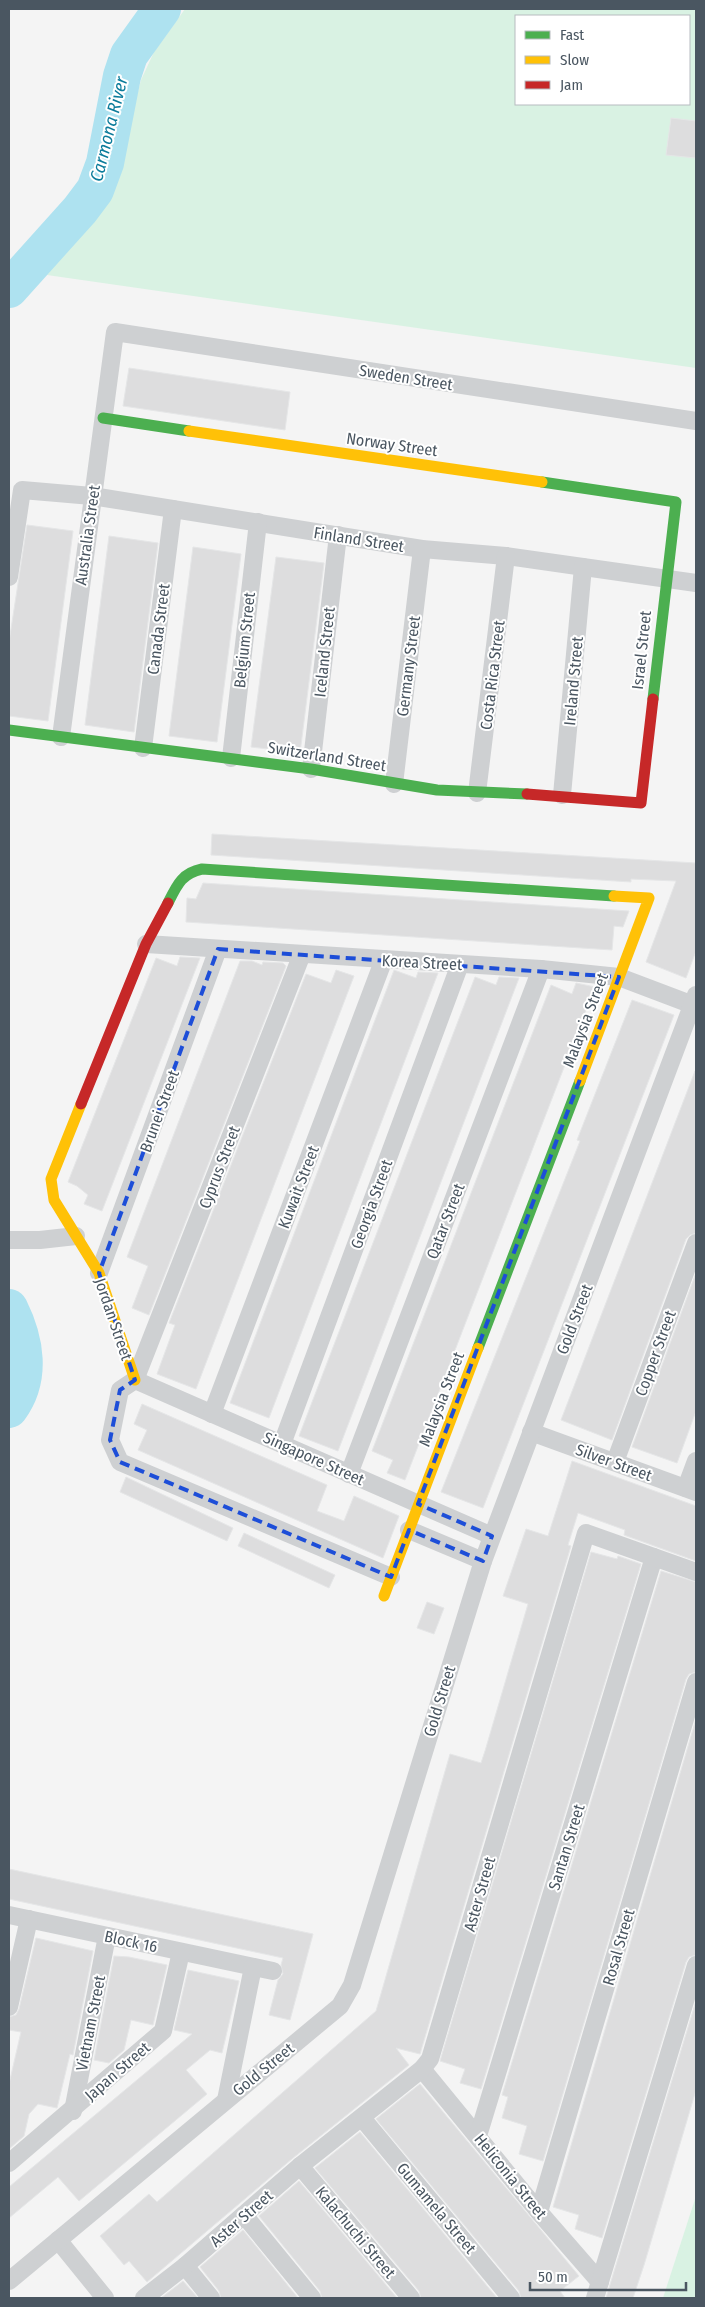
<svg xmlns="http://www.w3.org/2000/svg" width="705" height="2307" viewBox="0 0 705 2307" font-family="'Fira Sans Condensed',sans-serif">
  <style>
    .green { fill: #d9f2e3; fill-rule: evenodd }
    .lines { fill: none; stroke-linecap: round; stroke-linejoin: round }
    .stream { stroke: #aee2f0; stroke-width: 6 }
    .river { stroke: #aee2f0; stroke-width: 38 }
    .building { fill: #ddddde; stroke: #e5e6e7 }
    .street { stroke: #ced0d2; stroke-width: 18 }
    .fast { stroke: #4caf50; stroke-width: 11 }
    .slow { stroke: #ffc107; stroke-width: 11 }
    .jam { stroke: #c62828; stroke-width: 11 }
    .marked { fill: none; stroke: #1d4ed8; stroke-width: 4; stroke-dasharray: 10 6; stroke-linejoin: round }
    .labels { text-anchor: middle; stroke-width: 4; stroke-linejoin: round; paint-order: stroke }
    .street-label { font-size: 16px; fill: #4a5661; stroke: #fff }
    .water-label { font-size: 18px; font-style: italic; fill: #0c7c9b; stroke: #fff }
  </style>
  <rect width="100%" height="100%" fill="#f4f4f4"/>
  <!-- green -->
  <g class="green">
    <path d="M185,9H696V368L47,275L105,197L118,166L141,80L154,52ZM516,16H689V104H516Z"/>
    <path d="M696,2196V2298H663Z"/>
  </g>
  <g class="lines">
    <!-- stream -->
    <path class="stream" d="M152,9V22"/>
    <!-- river -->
    <g class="river">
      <path d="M9,289L80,210L95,190L105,163L122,76L129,55L162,9"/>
      <path d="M9,1308C25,1340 32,1378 9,1409"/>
    </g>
  </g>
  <!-- building -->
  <g class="building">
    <path d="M671,118L696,121V158L666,155Z"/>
    <path d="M129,368L290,392L285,430L123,406Z"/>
    <path d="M27,525L73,531L48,721L9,716V642Z"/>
    <path d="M109,536L158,543L134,732L85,725Z"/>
    <path d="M193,547L241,554L217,742L169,736Z"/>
    <path d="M276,557L324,563L300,753L251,747Z"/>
    <path d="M212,834L696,863V951L686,978L646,962L676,881L631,879V882L211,855Z"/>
    <path d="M203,883L629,911L623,927L614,926L612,950L186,922L187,898L196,899Z"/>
    <path d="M180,957L200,958L102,1211L84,1204L88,1195L77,1186L68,1182L156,958L177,966Z"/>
    <path d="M240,961H252L262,965L263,962L283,963L286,966L149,1315L132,1308L148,1266L127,1257Z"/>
    <path d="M336,970L354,976L196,1389L157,1374L175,1325L169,1323L306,974L331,983Z"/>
    <path d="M394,970L416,978L418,972L438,973L269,1418L230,1403Z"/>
    <path d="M475,977L496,985L499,977L519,978L338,1451L299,1436Z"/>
    <path d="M576,983L595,987L405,1480L387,1473L393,1460L372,1451L551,985L572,994Z"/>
    <path d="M632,1000L674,1015L483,1508L441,1492L580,1141L577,1140Z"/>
    <path d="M695,1071L696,1233L690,1235L686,1239L612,1440L561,1420Z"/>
    <path d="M696,1273V1411L677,1463L632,1447Z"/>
    <path d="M142,1404L327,1485L317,1511L344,1521L354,1496L399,1516L383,1558L138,1450L147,1430L134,1424Z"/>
    <path d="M572,1461L696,1506V1561L624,1535L625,1530L578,1513L568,1545L571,1546L420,2054L396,2048L409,2065L293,2158L147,2282L129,2261L124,2265L100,2236L149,2194L157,2202L376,2011L450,1754L481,1763L485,1751L528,1604L503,1596L526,1529L548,1536Z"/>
    <path d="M126,1477L233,1528L227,1541L120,1492Z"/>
    <path d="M244,1533L335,1575L329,1588L238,1546Z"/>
    <path d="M591,1552L617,1559L618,1556L641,1564L481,2089L460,2083L465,2069L440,2061Z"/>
    <path d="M661,1571L696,1582V1672L689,1674L686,1679L543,2161L519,2154L527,2126L502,2118L508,2097L502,2095Z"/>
    <path d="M427,1602L444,1608L434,1634L417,1628Z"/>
    <path d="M696,1719V1955L689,1957L686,1962L602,2238L575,2229L579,2215L553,2207Z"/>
    <path d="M9,1869L313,1934L290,2020L269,2015L278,1980L283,1974L281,1965L283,1958L9,1899Z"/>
    <path d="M36,1938L93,1951L73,2055L70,2054L57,2108L38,2104L29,2114L24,2136L9,2149V2084L21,2032L9,2030V2017L16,2015L19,2009Z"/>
    <path d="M114,1956L129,1957L167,1965L153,2025L131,2020L124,2050L109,2063L94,2060Z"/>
    <path d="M188,1970L239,1981L222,2053L210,2050L186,2070L207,2094L79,2201L58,2177L9,2218V2187L192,2034L174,2030Z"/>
    <path d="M696,2001V2090L644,2265L633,2298H606Z"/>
    <path d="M420,2084L579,2276L560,2291L565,2298H521L519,2291L376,2119Z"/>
    <path d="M360,2132L497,2298H421L419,2291L315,2168Z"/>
    <path d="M299,2181L397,2298H322L320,2291L259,2216Z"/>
    <path d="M243,2230L298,2298H221L219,2291L200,2267Z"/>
    <path d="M183,2281L198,2298H161Z"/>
  </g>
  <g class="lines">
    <!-- street -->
    <g class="street">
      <path d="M9,577L22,490L92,496L422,549L506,556L696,583"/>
      <path d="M61,737L115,332L696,421"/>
      <path d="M143,748L173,509"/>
      <path d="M231,758L258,522"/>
      <path d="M311,769L338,535"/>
      <path d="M394,784L422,549"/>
      <path d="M477,793L506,556"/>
      <path d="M562,795L583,567"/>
      <path d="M146,944L541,969L619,977L693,1005"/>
      <path d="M9,1240H40L76,1236"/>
      <path d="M99,1273L218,949"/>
      <path d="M135,1380L302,954"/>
      <path d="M135,1380L492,1536"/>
      <path d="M135,1380L120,1390L110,1440L120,1462L391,1577"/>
      <path d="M212,1414L384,959"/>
      <path d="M531,1432L696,1492"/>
      <path d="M282,1444L460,964"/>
      <path d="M615,1462L696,1243"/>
      <path d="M349,1474L541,969"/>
      <path d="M686,1488L696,1461"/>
      <path d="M409,1530L483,1561"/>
      <path d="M9,1915L273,1971"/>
      <path d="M9,2007L29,1919"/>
      <path d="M422,2069L539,2212L600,2282"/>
      <path d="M226,2100L253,1967"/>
      <path d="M73,2111L107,1936"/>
      <path d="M362,2118L511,2298"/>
      <path d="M478,2136L654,1557"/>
      <path d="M9,2163L163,2031L181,1952"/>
      <path d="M300,2166L411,2298"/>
      <path d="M539,2212L696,1682"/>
      <path d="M244,2215L312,2298"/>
      <path d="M58,2240L105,2298"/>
      <path d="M185,2266L211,2298"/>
      <path d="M9,2281L340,2006L352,1985L483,1561L696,995"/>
      <path d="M144,2298L185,2266L300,2166L422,2069L430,2059L586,1533L696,1572"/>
      <path d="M595,2298L696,1965"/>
    </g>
    <!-- fast -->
    <g class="fast">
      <path d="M103,418L189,431"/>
      <path d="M542,482L676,502L653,699"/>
      <path d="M9,730L311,769L437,790L527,794"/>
      <path d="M168,903C177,885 182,873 202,869L614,896"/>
      <path d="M478,1348L580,1081"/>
    </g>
    <!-- slow -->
    <g class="slow">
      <path d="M189,431L542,482"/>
      <path d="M580,1081L649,898L614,896"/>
      <path d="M81,1104L51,1179L54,1200L99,1273L135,1380"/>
      <path d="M384,1596L478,1348"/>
    </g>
    <!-- jam -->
    <g class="jam">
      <path d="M527,794L641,803L653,699"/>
      <path d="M81,1104L146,944L168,903"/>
    </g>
  </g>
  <!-- marked area -->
  <path class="marked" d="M218,949L619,977L418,1504L492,1536L483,1561L409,1530L391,1577L120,1462L110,1440L120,1390L135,1380L99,1273Z"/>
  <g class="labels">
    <!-- street labels -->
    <g class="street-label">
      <text transform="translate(406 377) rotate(9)" y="6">Sweden Street</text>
      <text transform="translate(392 444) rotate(8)" y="6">Norway Street</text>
      <text transform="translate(87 535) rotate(-82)" y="6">Australia Street</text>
      <text transform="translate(359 539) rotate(9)" y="6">Finland Street</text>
      <text transform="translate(158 629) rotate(-83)" y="6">Canada Street</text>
      <text transform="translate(244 640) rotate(-84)" y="6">Belgium Street</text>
      <text transform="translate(641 650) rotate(-84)" y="6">Israel Street</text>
      <text transform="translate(324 652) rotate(-84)" y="6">Iceland Street</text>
      <text transform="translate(408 666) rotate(-83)" y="6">Germany Street</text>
      <text transform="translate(492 675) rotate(-83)" y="6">Costa Rica Street</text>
      <text transform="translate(573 681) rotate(-85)" y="6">Ireland Street</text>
      <text transform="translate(327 756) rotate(9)" y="6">Switzerland Street</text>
      <text transform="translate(422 962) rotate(3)" y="6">Korea Street</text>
      <text transform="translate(585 1020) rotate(-69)" y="6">Malaysia Street</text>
      <text transform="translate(159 1111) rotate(-70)" y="6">Brunei Street</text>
      <text transform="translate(219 1167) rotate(-69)" y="6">Cyprus Street</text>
      <text transform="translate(298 1187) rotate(-69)" y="6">Kuwait Street</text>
      <text transform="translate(371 1204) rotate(-70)" y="6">Georgia Street</text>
      <text transform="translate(445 1221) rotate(-69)" y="6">Qatar Street</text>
      <text transform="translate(114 1319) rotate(71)" y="6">Jordan Street</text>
      <text transform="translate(574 1319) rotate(-69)" y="6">Gold Street</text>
      <text transform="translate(655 1353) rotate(-70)" y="6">Copper Street</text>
      <text transform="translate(441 1399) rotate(-69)" y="6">Malaysia Street</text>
      <text transform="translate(314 1458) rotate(24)" y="6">Singapore Street</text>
      <text transform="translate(614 1462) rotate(20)" y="6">Silver Street</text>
      <text transform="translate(439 1701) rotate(-73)" y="6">Gold Street</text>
      <text transform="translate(566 1847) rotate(-73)" y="6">Santan Street</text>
      <text transform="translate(479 1894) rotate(-74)" y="6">Aster Street</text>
      <text transform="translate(131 1941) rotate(12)" y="6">Block 16</text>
      <text transform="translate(618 1947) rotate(-74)" y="6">Rosal Street</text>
      <text transform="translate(90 2023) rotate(-79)" y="6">Vietnam Street</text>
      <text transform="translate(263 2069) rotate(-39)" y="6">Gold Street</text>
      <text transform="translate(117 2071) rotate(-41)" y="6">Japan Street</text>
      <text transform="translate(511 2176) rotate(51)" y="6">Heliconia Street</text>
      <text transform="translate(437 2208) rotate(50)" y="6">Gumamela Street</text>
      <text transform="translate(241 2218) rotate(-41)" y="6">Aster Street</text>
      <text transform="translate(356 2232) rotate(50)" y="6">Kalachuchi Street</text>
    </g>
    <!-- water labels -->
    <g class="water-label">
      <text transform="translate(109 129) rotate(-76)" y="6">Carmona River</text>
    </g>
  </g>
  <!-- border -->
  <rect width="705" height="2307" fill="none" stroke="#4a5661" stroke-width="20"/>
  <!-- legend -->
  <rect x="515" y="15" width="175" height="90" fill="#ffffff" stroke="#b7bbc0"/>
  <rect x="525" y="31" width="25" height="8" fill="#4caf50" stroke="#b7bbc0"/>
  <text x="560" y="40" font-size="15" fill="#4a5661">Fast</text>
  <rect x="525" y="56" width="25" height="8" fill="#ffc107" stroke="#b7bbc0"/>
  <text x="560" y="65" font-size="15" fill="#4a5661">Slow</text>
  <rect x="525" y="81" width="25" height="8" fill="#c62828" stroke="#b7bbc0"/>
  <text x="560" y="90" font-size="15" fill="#4a5661">Jam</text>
  <!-- scale -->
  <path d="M530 2282v8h156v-8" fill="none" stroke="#4a5661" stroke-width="2.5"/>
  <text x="538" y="2282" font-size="15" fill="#4a5661" stroke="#ffffff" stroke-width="4" paint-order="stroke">50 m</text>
</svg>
